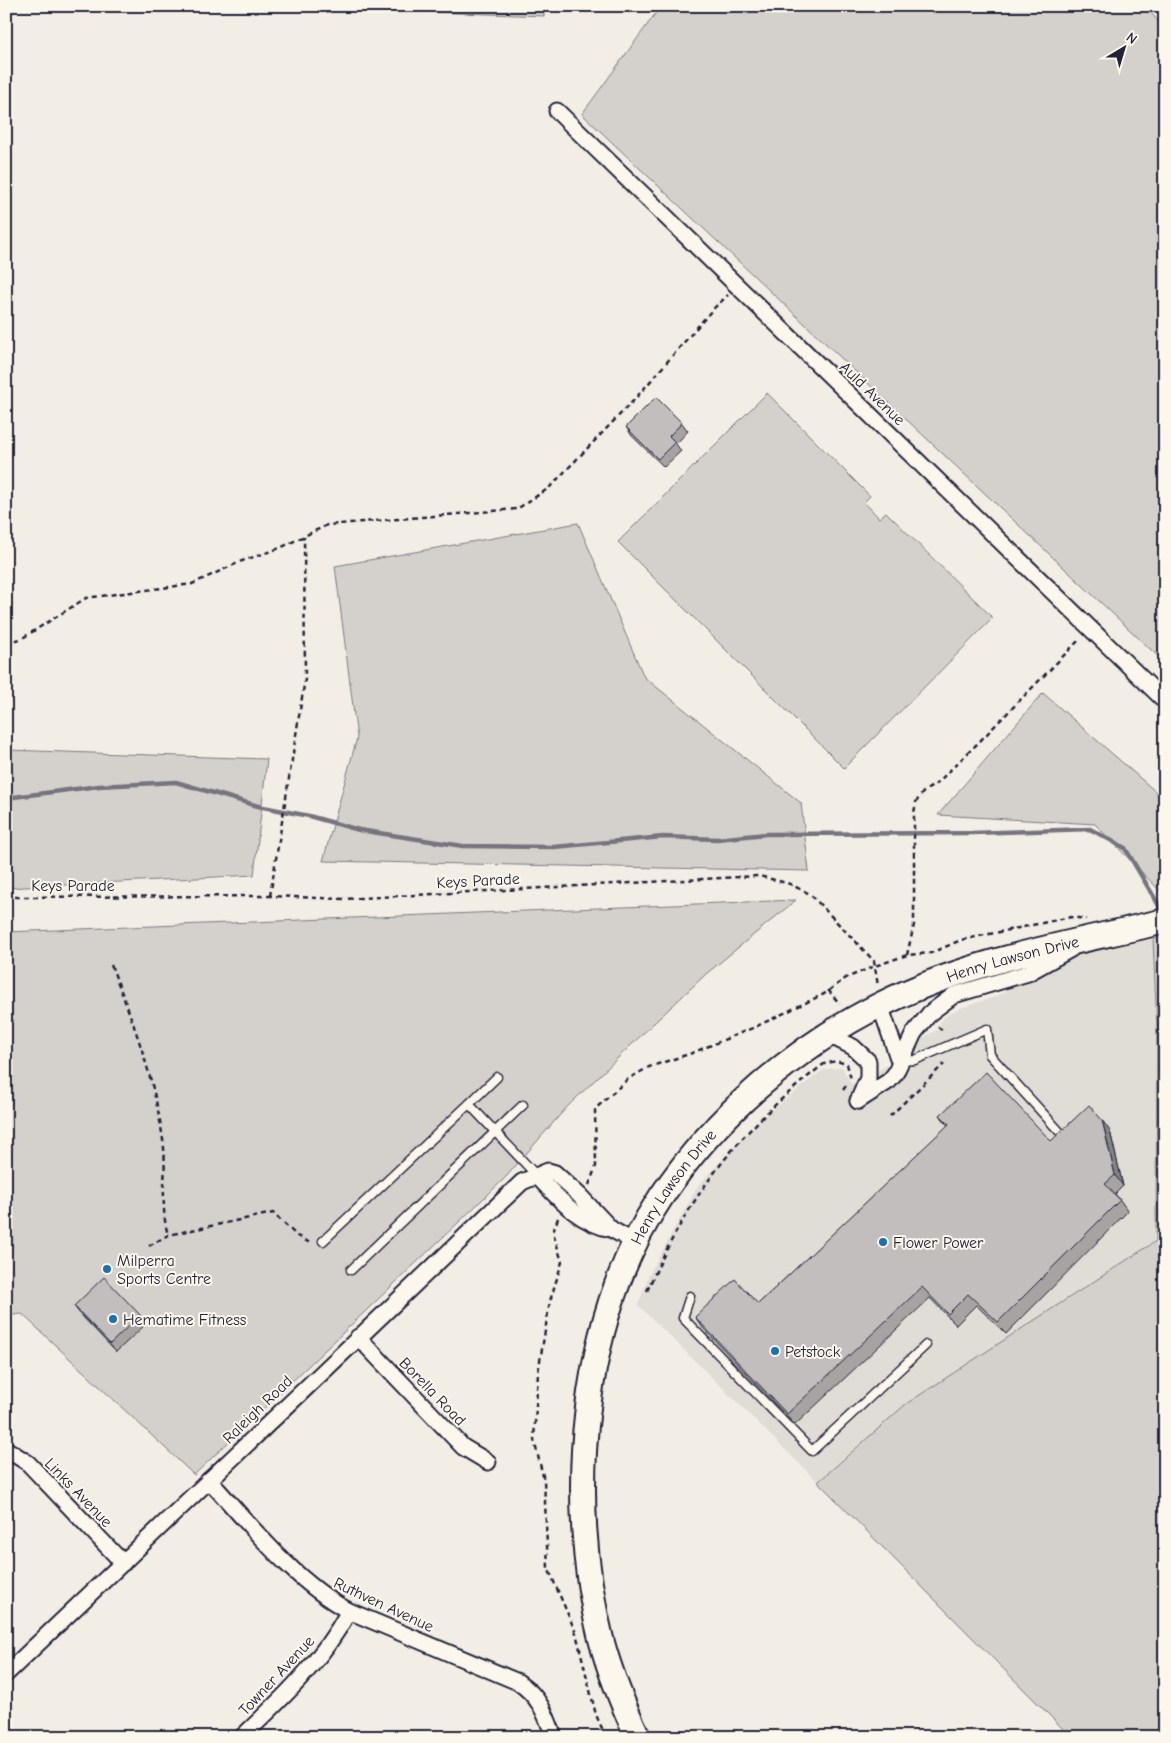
<svg xmlns="http://www.w3.org/2000/svg" width="1171" height="1743" viewBox="0 0 1171 1743" font-family="'Comic Neue',sans-serif">
  <style>
    .built { fill: #e0dcd6 }
    .green { fill: #d4d1cc; stroke: #7b7a84 }
    .lines { fill: none; stroke-linecap: round; stroke-linejoin: round }
    .stream { stroke: #76747f; stroke-width: 4.5 }
    .service-casing { stroke: #22223b; stroke-width: 11 }
    .minor-casing { stroke: #22223b; stroke-width: 19 }
    .primary-casing { stroke: #22223b; stroke-width: 28 }
    .path { stroke: #22223b; stroke-width: 2.5; stroke-dasharray: 5 4; stroke-linecap: butt }
    .service { stroke: #fbf7ec; stroke-width: 8 }
    .minor { stroke: #fbf7ec; stroke-width: 15 }
    .primary { stroke: #fbf7ec; stroke-width: 24 }
    .wall { fill: #a7a3a3; stroke: #22223b }
    .shaded-wall { fill: #888585; stroke: #22223b }
    .building { fill: #c2bebe; stroke: #22223b }
    .poi-dot { fill: #1f6fb2; stroke: #fbf7ec; stroke-width: 2 }
    .labels { text-anchor: middle; stroke-width: 4; stroke-linejoin: round; paint-order: stroke }
    .street-label { font-size: 16px; fill: #22223b; stroke: #fbf7ec }
    .poi-label { font-size: 16px; fill: #22223b; stroke: #fbf7ec; text-anchor: start }
  </style>
  <rect width="100%" height="100%" fill="#f2eee5"/>
  <filter id="ink" filterUnits="userSpaceOnUse"><feTurbulence type="fractalNoise" baseFrequency=".02" numOctaves="2"/><feDisplacementMap in="SourceGraphic" scale="10" xChannelSelector="R" yChannelSelector="G"/><feConvolveMatrix kernelMatrix="1 2 1 2 8 2 1 2 1" color-interpolation-filters="sRGB"/></filter>
  <g filter="url(#ink)">
    <!-- built -->
    <path class="built" d="M1153,939L1157,1028L1156,1241L906,1404L818,1482L638,1305L649,1275L698,1186L758,1121L823,1070L842,1067L851,1084L896,1061L916,1041L941,1028L940,1022L946,1016L963,1007L998,996L1057,960Z"/>
    <!-- green -->
    <g class="green">
      <path d="M306,6H421L420,11Z"/>
      <path d="M430,6H544V16L430,12Z"/>
      <path d="M661,6H1145L1165,29V663L582,114Z"/>
      <path d="M767,393L870,496L864,502L879,518L886,512L993,618L844,768L618,542Z"/>
      <path d="M578,523L644,677L801,803L809,871L323,861L357,738L335,566Z"/>
      <path d="M1043,693L1165,800V891L1162,893L1095,824L938,815Z"/>
      <path d="M6,750L267,759L254,875L6,888Z"/>
      <path d="M796,900L706,974L654,1023L567,1107L505,1178L194,1475L22,1314L6,1316V932Z"/>
      <path d="M1165,936V1737H1071L818,1482L906,1404L1156,1241L1157,1028L1153,939Z"/>
    </g>
    <g class="lines">
      <!-- stream -->
      <path class="stream" d="M6,798L99,786L176,782L258,806L309,816L359,830L463,846L554,847L663,837L717,839L766,834L972,833L1090,829L1125,848L1164,914"/>
      <!-- service casing -->
      <g class="service-casing">
        <g id="service">
          <path d="M901,1061L915,1060L987,1029L990,1055L1059,1131"/>
          <path d="M469,1104L497,1077"/>
          <path d="M323,1241L469,1104L538,1177"/>
          <path d="M351,1270L523,1105"/>
          <path d="M690,1296L683,1318L812,1451L926,1345"/>
        </g>
      </g>
      <!-- minor casing -->
      <g class="minor-casing">
        <g id="minor">
          <path d="M557,111L1165,701"/>
          <path d="M880,1005L899,1061"/>
          <path d="M829,1035L853,1047L868,1061V1078L858,1101"/>
          <path d="M858,1101L889,1081L895,1074L914,1033L930,1013L954,995L1028,973L1071,949"/>
          <path d="M538,1177C559,1199 579,1223 611,1229"/>
          <path d="M358,1337L463,1447L488,1462"/>
          <path d="M6,1449L28,1463L123,1563"/>
          <path d="M209,1480C249,1524 296,1583 349,1611L518,1682C539,1696 546,1714 554,1737"/>
          <path d="M6,1674L522,1182L548,1171L555,1173L579,1195L611,1229L636,1243"/>
          <path d="M242,1737C284,1697 321,1662 349,1611"/>
        </g>
      </g>
      <!-- primary casing -->
      <g class="primary-casing">
        <g id="primary">
          <path id="s1" d="M638,1737C623,1705 610,1673 601,1639C566,1499 580,1319 661,1197C715,1116 795,1047 882,1004C970,960 1069,944 1165,921"/>
        </g>
      </g>
      <!-- path -->
      <g class="path">
        <path d="M6,642L21,639L86,598L192,584L242,561L280,548L327,525L517,509L549,488L635,399L712,310L728,295"/>
        <path d="M270,896L305,679L304,536"/>
        <path d="M6,897L270,896L344,899L759,876L790,884L810,894L874,961L878,986"/>
        <path d="M907,955L914,925V813L916,802L924,791L935,785L977,744L1080,639"/>
        <path d="M111,965C133,1021 155,1080 163,1140C168,1172 159,1204 168,1235"/>
        <path d="M828,990L840,1004"/>
        <path d="M938,1027L943,1031"/>
        <path d="M843,1090L848,1083"/>
        <path d="M890,1116L944,1064"/>
        <path d="M589,1185L596,1166L595,1109L628,1079L649,1067L692,1053L755,1027L824,994L846,978L875,966L907,955L931,953L961,940L1071,917L1086,919"/>
        <path d="M558,1218L553,1232L562,1262L550,1301L538,1373L534,1440L544,1480L548,1568L576,1633L596,1715L606,1737"/>
        <path d="M149,1246L168,1235L273,1213L297,1236L312,1244"/>
        <path d="M647,1291C689,1195 740,1128 824,1064L836,1061L847,1064L851,1079"/>
      </g>
      <!-- service -->
      <use href="#service" class="service"/>
      <!-- minor -->
      <use href="#minor" class="minor"/>
      <!-- primary -->
      <use href="#primary" class="primary"/>
    </g>
    <!-- wall -->
    <g class="wall">
      <path d="M682,423L688,431L676,444L681,451L664,467L632,436L626,427Z"/>
      <path d="M940,1115L1051,1141L1110,1131L1123,1186L1115,1194L1120,1200L1128,1211L1006,1334L976,1305L956,1325L930,1298L795,1425L703,1328L695,1317L758,1304L948,1126Z"/>
      <path d="M74,1306L140,1315L146,1324L116,1352L80,1314Z"/>
    </g>
    <!-- shaded-wall -->
    <path class="shaded-wall" d="M1102,1120L1110,1131L1123,1186L1115,1175Z"/>
    <!-- building -->
    <g class="building">
      <path d="M656,397L682,423L669,436L675,442L658,459L626,427Z"/>
      <path d="M986,1072L1051,1141L1089,1105L1102,1120L1115,1175L1105,1184L1120,1200L998,1322L968,1294L948,1314L922,1287L787,1414L695,1317L735,1279L758,1304L949,1124L940,1115Z"/>
      <path d="M104,1277L140,1315L110,1344L74,1306Z"/>
    </g>
  </g>
  <!-- markers -->
  <g class="poi-dot">
    <circle cx="883" cy="1242" r="5"/>
    <circle cx="107" cy="1269" r="5"/>
    <circle cx="113" cy="1319" r="5"/>
    <circle cx="775" cy="1351" r="5"/>
  </g>
  <g class="labels">
    <!-- street labels -->
    <g class="street-label">
      <text transform="translate(873 393) rotate(44)" y="6">Auld Avenue</text>
      <text transform="translate(478 880) rotate(-3)" y="6">Keys Parade</text>
      <text x="73" y="891">Keys Parade</text>
      <text dy="6" stroke="none"><textPath href="#s1" startOffset="998">Henry Lawson Drive</textPath></text>
      <text dy="6" stroke="none"><textPath href="#s1" startOffset="578">Henry Lawson Drive</textPath></text>
      <text transform="translate(433 1391) rotate(46)" y="6">Borella Road</text>
      <text transform="translate(257 1409) rotate(-44)" y="6">Raleigh Road</text>
      <text transform="translate(79 1492) rotate(46)" y="6">Links Avenue</text>
      <text transform="translate(384 1604) rotate(25)" y="6">Ruthven Avenue</text>
      <text transform="translate(276 1675) rotate(-47)" y="6">Towner Avenue</text>
    </g>
    <!-- poi labels -->
    <g class="poi-label">
      <text x="893" y="1248">Flower Power</text>
      <text x="117" y="1266">Milperra<tspan x="117" dy="18">Sports Centre</tspan></text>
      <text x="123" y="1325">Hematime Fitness</text>
      <text x="785" y="1357">Petstock</text>
    </g>
  </g>
  <!-- margin -->
  <rect width="1171" height="1743" fill="none" stroke="#fbf7ec" stroke-width="25"/>
  <rect x="12" y="12" width="1146" height="1718" fill="none" stroke="#22223b" stroke-width="2" filter="url(#ink)"/>
  <!-- north arrow -->
  <g transform="translate(1124 48) rotate(38)" stroke="#fbf7ec" stroke-width="4" paint-order="stroke">
  <path d="M0-4L9 19L0 12L-9 19Z" fill="#22223b"/>
  <text y="-8" font-size="14" font-weight="bold" text-anchor="middle" fill="#22223b">N</text>
  </g>
</svg>
